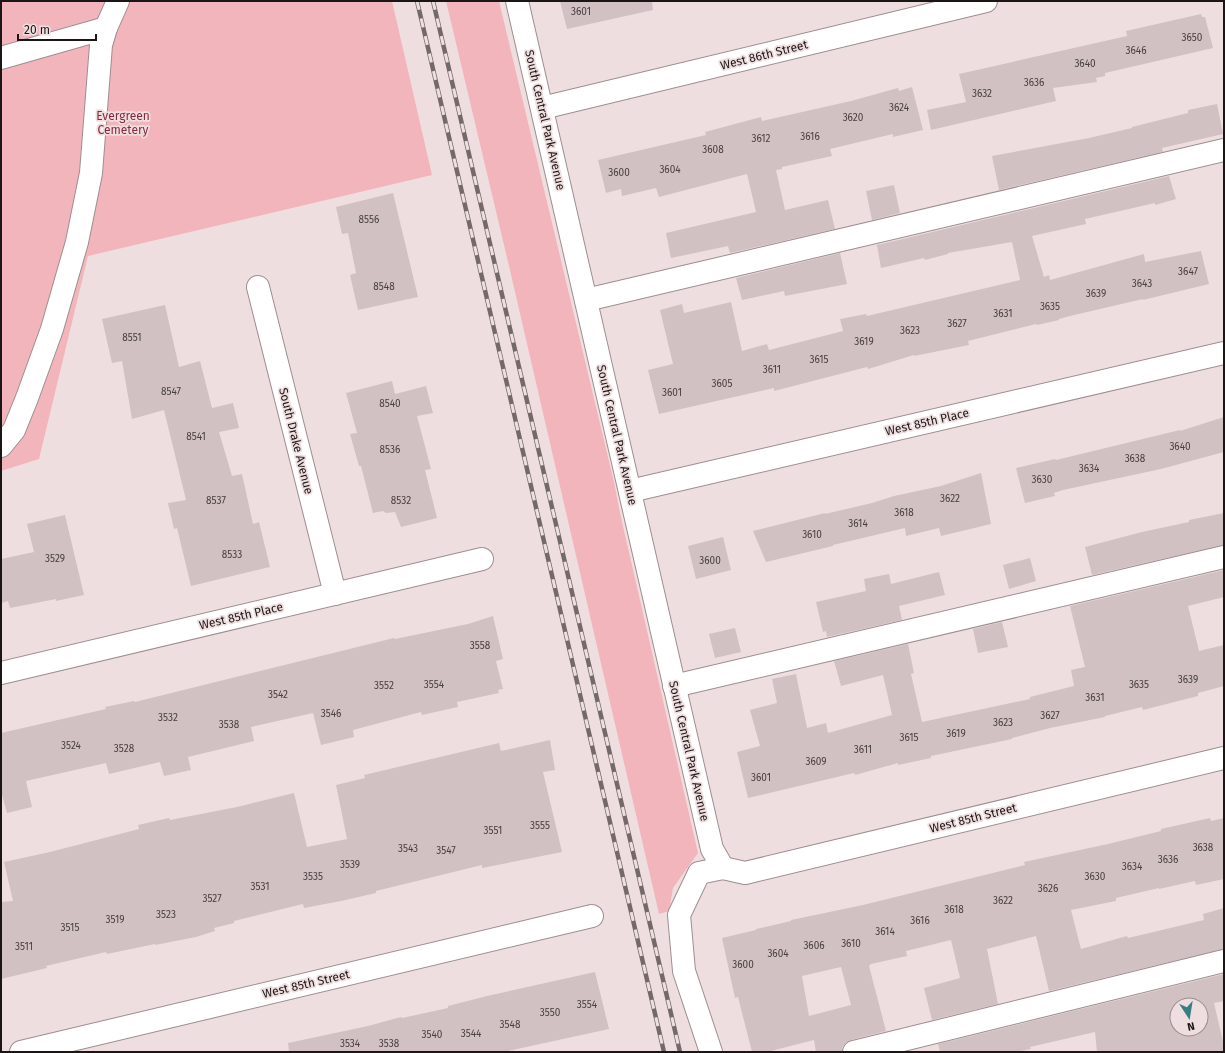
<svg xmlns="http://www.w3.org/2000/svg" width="1225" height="1053" viewBox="0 0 1225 1053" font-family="'Fira Sans',sans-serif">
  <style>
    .green { fill: #f3b5bc }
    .building { fill: #d2c1c3; fill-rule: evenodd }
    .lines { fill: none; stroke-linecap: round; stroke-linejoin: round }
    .minor-casing { stroke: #9e8e90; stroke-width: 24 }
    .minor { stroke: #fff; stroke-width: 22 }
    .rail-casing { stroke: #746969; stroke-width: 4.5 }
    .rail { stroke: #efdedf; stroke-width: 3; stroke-dasharray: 9; stroke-linecap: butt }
    .labels { text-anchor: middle; stroke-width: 3.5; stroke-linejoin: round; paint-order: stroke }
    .number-label { font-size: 10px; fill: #494040 }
    .street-label { font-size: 12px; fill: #1b1515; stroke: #efdedf }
    .park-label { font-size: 12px; fill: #8a293e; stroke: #efdedf }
  </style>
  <rect width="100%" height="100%" fill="#efdedf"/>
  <!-- green -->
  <g class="green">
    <path d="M1,1H392L432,175L88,256L39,459L1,471Z"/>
    <path d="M446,1H499L614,482L620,513L698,853L673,888L669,911L659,914L509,266Z"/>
  </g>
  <!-- building -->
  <g class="building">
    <path d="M560,1H652L653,10L567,29Z"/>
    <path d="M1201,14L1202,17H1205L1213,48L1105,73V76L1096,78L1097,82L1053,88L1056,101L931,130L927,110L966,102L959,74L1127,36L1126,31Z"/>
    <path d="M912,87L923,130L893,137V134L830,149L832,156L782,167V169L776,170L785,210L828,200L835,229L730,253L728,246L671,258L666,233L756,212L747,174L659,197L656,188L622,196L621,189L606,193L598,160L706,135L705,132L761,117L762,121L851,101L898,88L899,91Z"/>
    <path d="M1217,104L1223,134L1162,148L1163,152L999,190L992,156L1089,138L1132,128V127L1188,113V110Z"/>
    <path d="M1169,176L1176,199L1155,205V203L1085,219L1086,224L1032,236L1044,277L1049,275L1050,280L1144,254L1145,262L1201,251L1209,284L1143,300V299L1070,316L1059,319V320L1037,325L1036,324L968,341L969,345L914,356V355L868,369L867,367L774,391V388L659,414L648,370L673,364L660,310L682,304L684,313L731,302L742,351L767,344L769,350L843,331L840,319L866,314L867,316L1020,280L1012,242L948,253V254L925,260L924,258L881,268L877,245Z"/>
    <path d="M894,185L900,213L872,220L866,191Z"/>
    <path d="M393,193L418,297L358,310L350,275L356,273L348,233L342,234L336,207Z"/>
    <path d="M840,253L847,284L785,296L784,291L742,300L736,278Z"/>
    <path d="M165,305L179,367L200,361L212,408L233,403L239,428L219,432L232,476L242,474L253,524L259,522L270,567L191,586L177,528L174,529L168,503L186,500L164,410L132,419L122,361L112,363L102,319Z"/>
    <path d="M392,381L395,394L426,386L433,413L417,416L431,469L425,470L437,518L401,527L395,512L386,513L383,511L373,513L361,466H359L350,434L357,433L346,393Z"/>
    <path d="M1224,417V452L1161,469L1063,490L1054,493L1055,496L1025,503L1016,468L1055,459L1056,460L1180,430V431Z"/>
    <path d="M981,473L991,524L941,536L939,528L906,536L905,528L833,545V546L766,562L753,531L825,513V514L872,503L894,496L941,486Z"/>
    <path d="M1224,513V545L1092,575L1085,547L1142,532L1189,522V520Z"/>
    <path d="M65,515L84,595L56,601V599L10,608L8,601L1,603V559L34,552L27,524Z"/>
    <path d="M723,537L731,570L696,579L688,546Z"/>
    <path d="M1030,558L1036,581L1009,589L1003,565Z"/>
    <path d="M1224,570V597L1188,606L1199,651L1224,645V686L1198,693V696L1143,710L1142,707L1105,716V717L1050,728L1012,738V739L931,756V758L898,765V763L855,775L854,773L748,798L737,752L760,746L750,710L777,703L772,679L796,674L807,728L826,723L828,733L892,715L883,675L841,686L834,661L908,644L914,673L911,674L922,722L1030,699V697L1074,686L1071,670L1085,667L1070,606Z"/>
    <path d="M939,572L945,595L899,606L902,620L827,637L826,631L823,632L816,602L866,591L864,579L889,574L891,584Z"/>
    <path d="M493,616L503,659L496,661L503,689L498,690L499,693L457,702L458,707L422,715L421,712L353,730L354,737L321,745L313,713L251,727L254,741L188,757L191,770L164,776L160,762L109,774L106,763L26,781L32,807L7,813L1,791V733L106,709L105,707L134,701L135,702L394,638L395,639L468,624Z"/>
    <path d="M1002,622L1008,647L978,653L973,629Z"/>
    <path d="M735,628L741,652L715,658L709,634Z"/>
    <path d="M550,740L555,770L543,772L562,852L482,868V865L376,891V893L341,901L304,908L303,904L234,921V923L214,928L215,931L196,937L155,945V944L107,954L106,952L46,966L47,968L1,979V902L13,901L4,862L50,852L139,829L138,825L169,818L170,820L237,807L294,793L307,847L347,839L336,785L365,778L364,775L499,743L501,751Z"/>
    <path d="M1210,818L1211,821L1224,818V879L1196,885L1195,881L1159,889V888L1116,898V901L1071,910L1081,949L1127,936L1128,938L1204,920L1203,914L1224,908V949L1049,991L1036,936L987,949L998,1004L932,1020L924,988L960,978L951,940L906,951L907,956L871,964L869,966L886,1031L851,1040L845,1043L842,1048V1052H816L814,1040L767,1052H752L738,997L735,998L722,938L756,930V929L791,921V920L863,905L1025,865L1024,862L1108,844L1161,831V829ZM841,967L851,1005L809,1016L802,976Z"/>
    <path d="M595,972L609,1029L504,1052H289L288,1043L368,1026L401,1017L402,1018L448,1008V1006L487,996Z"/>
    <path d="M1224,974V1001L1214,1003L1224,1046V1052H1097L1095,1032L1030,1047L1031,1049L1016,1052H940L938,1044ZM1177,1005H1201V1029H1177Z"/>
  </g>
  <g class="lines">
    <!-- minor casing -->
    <g class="minor-casing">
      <g id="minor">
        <path d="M517,1L712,849L723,868"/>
        <path d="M1,58L106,28"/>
        <path d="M542,108L986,1"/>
        <path d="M258,287L335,594"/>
        <path d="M586,300L1224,150"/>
        <path d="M1,446L14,430L27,398L52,329L77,242L91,173L101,45L106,28L118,1"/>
        <path d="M630,491L1224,353"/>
        <path d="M1,673L482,559"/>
        <path d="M674,686L1224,557"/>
        <path d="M21,1052L592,916"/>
        <path d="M711,1052L684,971L679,915L699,873L723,868L745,873L1224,758"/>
        <path d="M854,1052L1224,961"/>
      </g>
    </g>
    <!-- minor -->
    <use href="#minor" class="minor"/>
    <!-- rail casing -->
    <g class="rail-casing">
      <g id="rail">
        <path d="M417,1L664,1052"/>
        <path d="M433,1L680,1052"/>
      </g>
    </g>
    <!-- rail -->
    <use href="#rail" class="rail"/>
  </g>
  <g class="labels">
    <!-- number labels -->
    <g class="number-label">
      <text x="581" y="15">3601</text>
      <text x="1192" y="41">3650</text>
      <text x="1136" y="54">3646</text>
      <text x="1085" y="67">3640</text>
      <text x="1034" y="86">3636</text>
      <text x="982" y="97">3632</text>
      <text x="899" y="111">3624</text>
      <text x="853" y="121">3620</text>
      <text x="810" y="140">3616</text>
      <text x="761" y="142">3612</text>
      <text x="713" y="153">3608</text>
      <text x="670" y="173">3604</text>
      <text x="619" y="176">3600</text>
      <text x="369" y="223">8556</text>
      <text x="1188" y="275">3647</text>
      <text x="1142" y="287">3643</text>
      <text x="384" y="290">8548</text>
      <text x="1096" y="297">3639</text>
      <text x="1050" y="310">3635</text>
      <text x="1003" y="317">3631</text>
      <text x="957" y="327">3627</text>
      <text x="910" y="334">3623</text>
      <text x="132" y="341">8551</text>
      <text x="864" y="345">3619</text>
      <text x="819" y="363">3615</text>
      <text x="772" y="373">3611</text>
      <text x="722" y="387">3605</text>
      <text x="171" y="395">8547</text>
      <text x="672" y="396">3601</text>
      <text x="390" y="407">8540</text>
      <text x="196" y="440">8541</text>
      <text x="1180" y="450">3640</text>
      <text x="390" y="453">8536</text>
      <text x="1135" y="462">3638</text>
      <text x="1089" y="472">3634</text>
      <text x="1042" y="483">3630</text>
      <text x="950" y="502">3622</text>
      <text x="216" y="504">8537</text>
      <text x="401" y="504">8532</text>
      <text x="904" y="516">3618</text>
      <text x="858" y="527">3614</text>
      <text x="812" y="538">3610</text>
      <text x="232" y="558">8533</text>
      <text x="55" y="562">3529</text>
      <text x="710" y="564">3600</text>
      <text x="480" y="649">3558</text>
      <text x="1188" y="683">3639</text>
      <text x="434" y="688">3554</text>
      <text x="1139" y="688">3635</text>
      <text x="384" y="689">3552</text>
      <text x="278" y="698">3542</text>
      <text x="1095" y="701">3631</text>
      <text x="331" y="717">3546</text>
      <text x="1050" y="719">3627</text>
      <text x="168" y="721">3532</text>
      <text x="1003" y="726">3623</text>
      <text x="229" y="728">3538</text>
      <text x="956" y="737">3619</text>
      <text x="909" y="741">3615</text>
      <text x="71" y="749">3524</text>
      <text x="124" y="752">3528</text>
      <text x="863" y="753">3611</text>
      <text x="816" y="765">3609</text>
      <text x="761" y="781">3601</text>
      <text x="540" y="829">3555</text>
      <text x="493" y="834">3551</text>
      <text x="1203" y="851">3638</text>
      <text x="408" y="852">3543</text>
      <text x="446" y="854">3547</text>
      <text x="1168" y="863">3636</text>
      <text x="350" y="868">3539</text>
      <text x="1132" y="870">3634</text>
      <text x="313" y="880">3535</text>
      <text x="1095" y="880">3630</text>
      <text x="260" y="890">3531</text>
      <text x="1048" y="892">3626</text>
      <text x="212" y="902">3527</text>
      <text x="1003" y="904">3622</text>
      <text x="954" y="913">3618</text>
      <text x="166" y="918">3523</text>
      <text x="115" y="923">3519</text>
      <text x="920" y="924">3616</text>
      <text x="70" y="931">3515</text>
      <text x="885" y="935">3614</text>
      <text x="851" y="947">3610</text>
      <text x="814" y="949">3606</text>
      <text x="24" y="950">3511</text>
      <text x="778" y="957">3604</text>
      <text x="743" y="968">3600</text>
      <text x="587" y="1008">3554</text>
      <text x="550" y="1016">3550</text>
      <text x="510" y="1028">3548</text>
      <text x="471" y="1037">3544</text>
      <text x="432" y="1038">3540</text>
      <text x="350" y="1047">3534</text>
      <text x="389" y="1047">3538</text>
    </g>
    <!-- street labels -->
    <g class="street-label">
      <text transform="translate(764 55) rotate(-14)" y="4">West 86th Street</text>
      <text transform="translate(545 120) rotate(77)" y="4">South Central Park Avenue</text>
      <text transform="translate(927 422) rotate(-13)" y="4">West 85th Place</text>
      <text transform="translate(617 435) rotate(77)" y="4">South Central Park Avenue</text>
      <text transform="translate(296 441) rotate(76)" y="4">South Drake Avenue</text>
      <text transform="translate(241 616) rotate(-13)" y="4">West 85th Place</text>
      <text transform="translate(689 751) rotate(77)" y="4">South Central Park Avenue</text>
      <text transform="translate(973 818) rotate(-14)" y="4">West 85th Street</text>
      <text transform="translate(306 984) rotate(-13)" y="4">West 85th Street</text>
    </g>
    <!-- park labels -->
    <g class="park-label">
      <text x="123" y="120">Evergreen<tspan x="123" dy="14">Cemetery</tspan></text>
    </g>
  </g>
  <!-- border -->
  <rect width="1225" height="1053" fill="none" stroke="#1b1515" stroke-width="4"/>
  <!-- north arrow -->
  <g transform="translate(1189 1017) rotate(168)"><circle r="19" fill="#efdedf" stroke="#9a8e8e"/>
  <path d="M0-3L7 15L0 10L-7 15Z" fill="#367f82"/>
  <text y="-6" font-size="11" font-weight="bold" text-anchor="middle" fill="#1b1515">N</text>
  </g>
  <!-- scale -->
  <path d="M18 34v6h78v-6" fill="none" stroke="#1b1515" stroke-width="2"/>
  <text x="24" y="34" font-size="12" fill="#1b1515" stroke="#efdedf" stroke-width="3" paint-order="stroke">20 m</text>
</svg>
